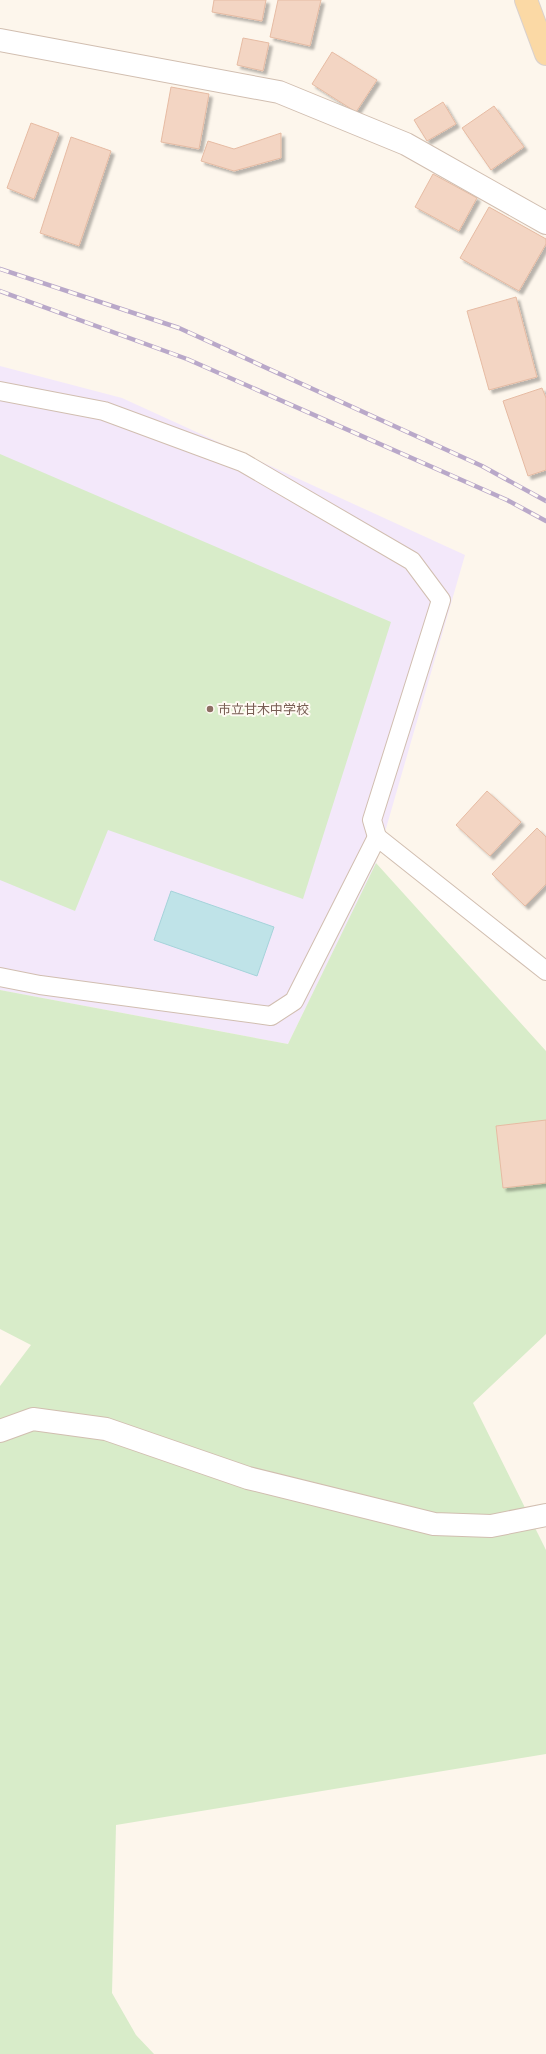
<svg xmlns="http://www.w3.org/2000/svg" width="546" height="2054" viewBox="0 0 546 2054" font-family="Montserrat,'Noto Sans JP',sans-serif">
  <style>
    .education { fill: #f3e8fa }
    .green { fill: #d8ecc9 }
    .water { fill: #bfe3e8; stroke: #a5d3da }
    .building { fill: #f3d5c3; stroke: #e6bba3; filter: url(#shadow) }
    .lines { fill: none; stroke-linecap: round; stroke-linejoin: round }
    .service-casing { stroke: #d1beb0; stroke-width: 20 }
    .minor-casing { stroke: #d1beb0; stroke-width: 24 }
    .primary-casing { stroke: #dad1cd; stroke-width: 24 }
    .service { stroke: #fff; stroke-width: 18 }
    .minor { stroke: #fff; stroke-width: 22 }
    .primary { stroke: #fbd9a5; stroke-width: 22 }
    .rail-casing { stroke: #b9a8c9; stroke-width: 4.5 }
    .rail { stroke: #fffaf3; stroke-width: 3; stroke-dasharray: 9; stroke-linecap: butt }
    .education-dot { fill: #8d6e63; stroke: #fffaf3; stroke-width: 1.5 }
    .labels { text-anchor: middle; stroke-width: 4; stroke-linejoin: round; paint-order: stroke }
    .education-label { font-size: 13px; fill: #785e54; stroke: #fffaf3; text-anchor: start }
  </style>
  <defs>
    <filter id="shadow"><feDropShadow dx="3.5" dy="3.5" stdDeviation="1" flood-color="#0004"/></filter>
  </defs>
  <rect width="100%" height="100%" fill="#fdf6ec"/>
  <!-- education -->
  <path class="education" d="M0,366L122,398L465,555L376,863L288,1044L0,990Z"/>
  <!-- green -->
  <g class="green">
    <path d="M0,454L391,622L303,899L108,830L75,911L0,880Z"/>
    <path d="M376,863L546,1051V1334L473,1403L546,1550V1754L116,1825L112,1993L136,2035L154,2054H0V1386L31,1345L0,1329V990L288,1044Z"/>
  </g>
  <!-- water -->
  <path class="water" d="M171,891L274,927L257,976L154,940Z"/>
  <!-- building -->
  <g class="building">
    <path d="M214,0H266L262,21L212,12Z"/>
    <path d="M278,0H321L310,46L270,37Z"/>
    <path d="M243,38L269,43L263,71L237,65Z"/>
    <path d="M332,52L377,80L356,112L312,84Z"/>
    <path d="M171,87L209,94L199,149L161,142Z"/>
    <path d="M443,102L456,124L427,141L414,120Z"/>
    <path d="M494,106L524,147L491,170L462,128Z"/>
    <path d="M31,123L59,133L34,199L7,188Z"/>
    <path d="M281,133V158L234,171L201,161L208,141L234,149Z"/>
    <path d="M71,137L111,151L79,246L40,233Z"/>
    <path d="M433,174L477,198L459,231L415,207Z"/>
    <path d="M489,207L546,239V244L519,291L460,258Z"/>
    <path d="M516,297L537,377L489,390L467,311Z"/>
    <path d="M542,388L546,398V470L528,476L503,401Z"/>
    <path d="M487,791L521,822L490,856L456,825Z"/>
    <path d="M537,828L546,837V884L525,906L492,874Z"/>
    <path d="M546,1120V1183L503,1188L496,1126Z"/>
  </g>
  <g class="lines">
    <!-- service casing -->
    <g class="service-casing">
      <g id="service">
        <path d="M0,391L104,411L242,462L412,561L441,600L372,820L377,837"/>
        <path d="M0,977L40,985L271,1016L294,1001L377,837L546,971"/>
      </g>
    </g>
    <!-- minor casing -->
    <g class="minor-casing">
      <g id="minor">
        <path d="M0,40L279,92L406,144L546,223"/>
        <path d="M0,1431L33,1419L106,1429L248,1478L434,1524L491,1526L546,1515"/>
      </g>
    </g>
    <!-- primary casing -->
    <g class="primary-casing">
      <path id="primary" d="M526,0L546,54"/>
    </g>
    <!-- service -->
    <use href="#service" class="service"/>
    <!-- minor -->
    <use href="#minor" class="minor"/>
    <!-- primary -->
    <use href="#primary" class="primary"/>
    <!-- rail casing -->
    <g class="rail-casing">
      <g id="rail">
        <path d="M0,269L179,328L482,466L546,501"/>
        <path d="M0,291L187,359L507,500L546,521"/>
      </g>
    </g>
    <!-- rail -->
    <use href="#rail" class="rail"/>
  </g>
  <!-- markers -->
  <circle class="education-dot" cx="210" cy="709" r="4"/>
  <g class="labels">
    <!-- education labels -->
    <g class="education-label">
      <text x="218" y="714">市立甘木中学校</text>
    </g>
  </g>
</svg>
